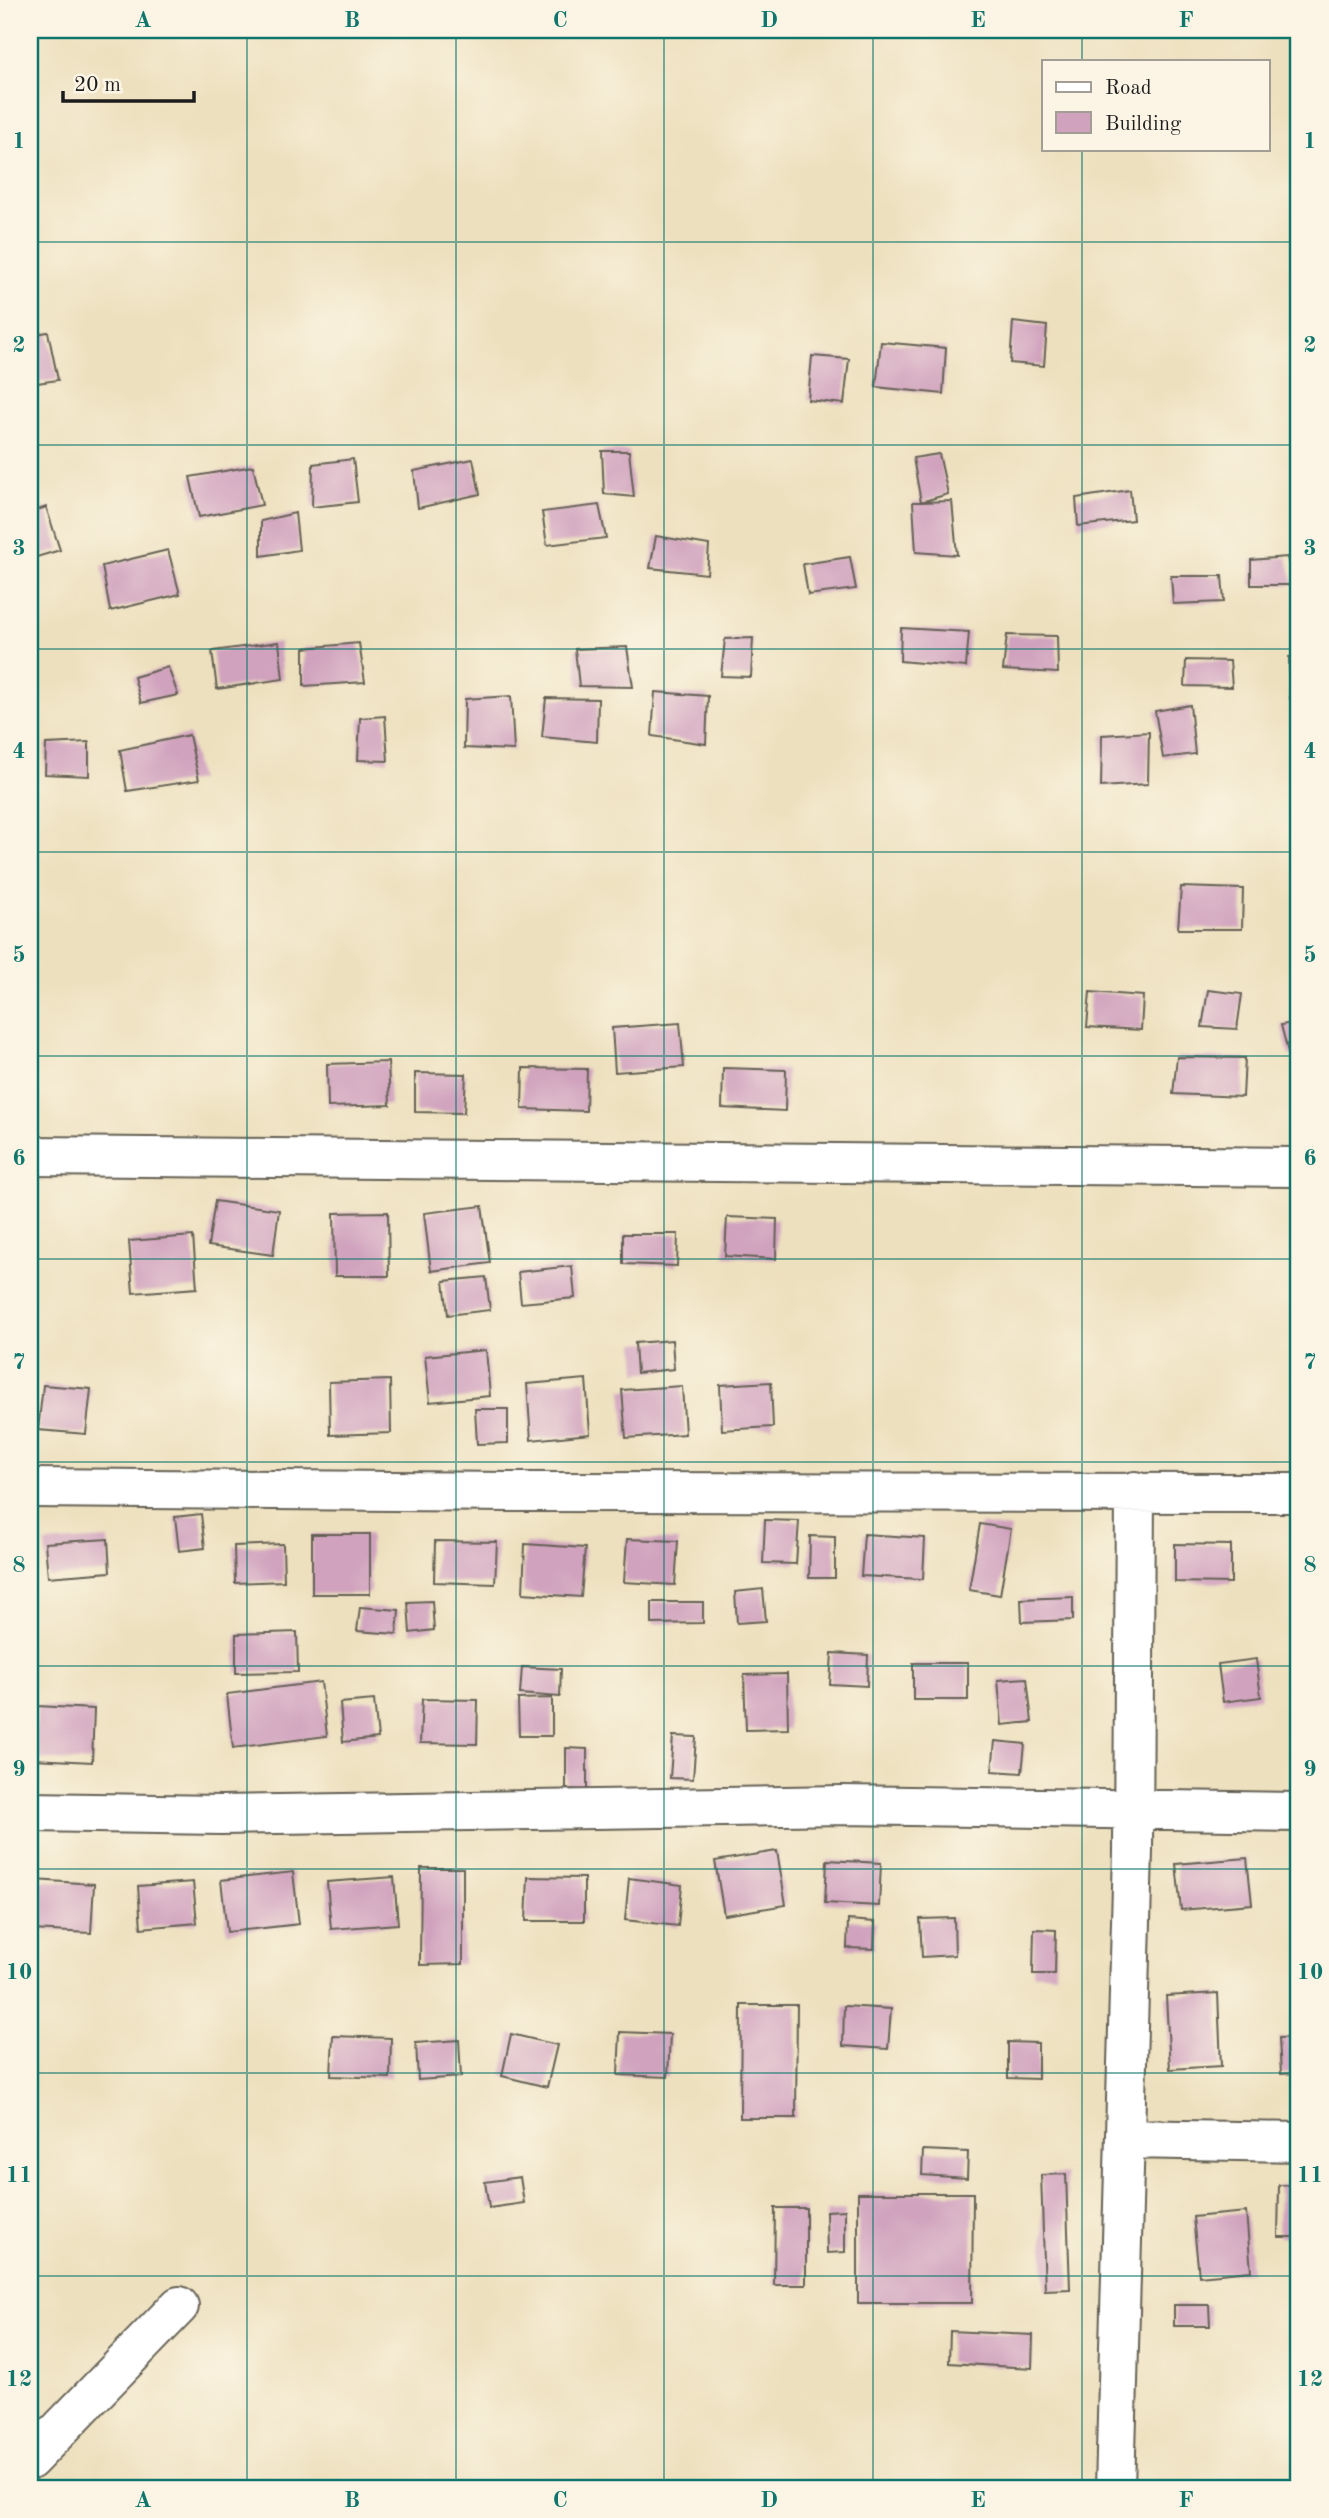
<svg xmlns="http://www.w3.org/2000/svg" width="1329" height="2518" viewBox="0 0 1329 2518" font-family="'Old Standard TT',serif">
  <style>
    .building { fill: #d0a2be }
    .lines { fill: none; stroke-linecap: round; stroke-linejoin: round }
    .minor-casing { stroke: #656155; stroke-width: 42 }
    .minor { stroke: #fff; stroke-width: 38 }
    .grid { fill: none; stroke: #0f766e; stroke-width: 2; stroke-opacity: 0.55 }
    .neatline { fill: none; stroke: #0f766e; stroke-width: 2.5 }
    .grid-label { font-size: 23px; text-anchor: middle; font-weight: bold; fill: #0f766e }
  </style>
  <rect width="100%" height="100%" fill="#fcf5e5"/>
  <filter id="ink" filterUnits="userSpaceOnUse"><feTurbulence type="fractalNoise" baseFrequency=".0143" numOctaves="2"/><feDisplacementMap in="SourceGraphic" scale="14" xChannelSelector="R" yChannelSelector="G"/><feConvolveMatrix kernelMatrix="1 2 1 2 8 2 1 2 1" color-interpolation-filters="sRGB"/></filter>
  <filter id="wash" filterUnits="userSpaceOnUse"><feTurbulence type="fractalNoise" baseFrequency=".00686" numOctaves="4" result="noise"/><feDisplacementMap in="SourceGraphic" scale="28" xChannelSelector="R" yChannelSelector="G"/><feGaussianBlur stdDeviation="1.57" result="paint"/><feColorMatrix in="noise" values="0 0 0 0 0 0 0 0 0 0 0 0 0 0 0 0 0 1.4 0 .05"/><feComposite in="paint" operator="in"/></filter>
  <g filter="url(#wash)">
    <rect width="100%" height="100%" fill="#ede0be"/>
    <g id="blocks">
      <path class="building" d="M1013,322l34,4 -3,40 -34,-3z
        M48,332l10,48 -28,4v-49z
        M881,342l65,6 -3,46 -67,-7z
        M812,356l37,3 -5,45 -36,-4z
        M602,451h27l5,46 -30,-3z
        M939,454l9,40 -27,8 31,-1 5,54 -41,-3 -3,-50h8l-8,-44z
        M353,459l5,43 -46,5 1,-43z
        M473,459l7,35 -62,14 -4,-37z
        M253,466l9,39 -63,12 -9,-40z
        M1130,490l3,30 -55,6 -2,-28z
        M599,505l7,33 -59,7 -5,-33z
        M46,507l14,43 -30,9v-46z
        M295,513l4,37 -38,6v-35z
        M656,536l53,9 -2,29 -57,-6z
        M168,550l12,44 -70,17 -8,-45z
        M850,557l6,32 -48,6 -5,-31z
        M1287,557l7,28h-43v-25z
        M1171,576h51l2,26 -51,2z
        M901,628l68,4 -3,35 -66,-6z
        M1007,635l50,1 1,37 -55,-3z
        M753,638l-2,39 -30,-1 4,-37z
        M279,642l4,37 -66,10 -5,-38z
        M359,643l6,39 -61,4v-38z
        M627,647l6,40 -54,-1 -4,-37z
        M1299,656v42l-9,1 -1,-42z
        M1186,660l44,1 2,26 -47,-1z
        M168,667l10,28 -37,8 -7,-26z
        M655,692l53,4 -2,48 -54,-8z
        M511,696l3,54 -50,-2 1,-49z
        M546,698l52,1 -1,43 -55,-5z
        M30,705l8,26 -8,2z
        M1190,705l5,49 -32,4 -8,-47z
        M385,716l3,45 -30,-1 2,-42z
        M1149,732l-1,52 -47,3 1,-52z
        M189,735l10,45 -72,11 -7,-41z
        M89,742v34l-44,-2 1,-30z
        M1181,887l62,2 -1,40h-64z
        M1208,990l34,4 -5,35 -35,-2z
        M1090,992l53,4 -2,34 -54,-3z
        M1299,1022v31l-10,3 -8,-31z
        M680,1023l4,44 -69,5 -3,-44z
        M1177,1057l68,1 -2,39 -70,-3z
        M388,1062l2,43 -62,2 -1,-43z
        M523,1068l64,1 -1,42 -64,-2z
        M723,1068l63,2 -1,41 -63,-3z
        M415,1073l51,1 -2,39 -49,-1z
        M215,1201l64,9 -6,45 -65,-9z
        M482,1206l8,57 -59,8 -7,-58z
        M388,1212l1,64h-54l-1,-63z
        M727,1217l50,2 -1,40 -51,-3z
        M623,1234h55l-1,32 -54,-2z
        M193,1236l4,52 -64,5 -4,-52z
        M572,1266l3,32 -54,5 -3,-31z
        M486,1277l4,33 -42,5 -4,-34z
        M672,1340l2,29 -37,4 -2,-30z
        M486,1350l4,46 -60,6 -5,-46z
        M586,1379l4,55 -59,6 -4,-56z
        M390,1380l1,53 -61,2 -1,-53z
        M771,1382l2,45 -51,3 -2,-45z
        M43,1385l48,4 -5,45 -48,-4z
        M682,1386l3,48 -59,4 -4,-48z
        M475,1409h33v34l-31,1z
        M201,1514l4,34 -26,3 -4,-34z
        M765,1520l34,1 -3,43 -33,-1z
        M980,1524l31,5 -11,66 -31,-5z
        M312,1534h58v60h-58z
        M864,1534l61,4 -2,41 -62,-3z
        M810,1536l25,1v41h-26z
        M108,1539l2,33 -62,5 -3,-34z
        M627,1539l51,2 -3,44 -51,-3z
        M435,1541l62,1 -2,42 -61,-2z
        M1297,1542h2v42l-5,-1z
        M283,1544l1,37 -49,2 -1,-37z
        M525,1544l60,4 -4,49 -58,-4z
        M1175,1544l56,1v38l-56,-1z
        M763,1589l3,32 -29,2 -2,-31z
        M1073,1597v23l-51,2 -1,-23z
        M432,1601l2,29 -24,3 -2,-31z
        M652,1602h51v21l-51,1z
        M360,1607l39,3 -2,24 -40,-3z
        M297,1632l1,40 -62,1v-39z
        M832,1653l36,2 -1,31 -37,-2z
        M1256,1659l5,38 -38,5 -5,-38z
        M913,1663h55v37h-55z
        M522,1667l39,2 -1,28 -40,-3z
        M787,1674l1,55 -42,1 -2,-55z
        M1027,1678l5,44 -30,3 -4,-45z
        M321,1682l6,54 -94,12 -6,-54z
        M552,1698v38h-33l-1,-37z
        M422,1699l56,1 -1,44 -57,-1z
        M374,1700l4,38 -35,4 -3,-39z
        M37,1706l57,3 -2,53 -58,-3z
        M673,1736l23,1 -3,42 -23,-1z
        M995,1741l30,3 -3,29 -30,-2z
        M566,1748l21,1v41l-21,-1z
        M777,1851l9,54 -62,10 -9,-54z
        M1247,1858l5,46 -71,6 -5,-46z
        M827,1860l54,3 -2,43 -54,-3z
        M421,1868h42v96l-43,1z
        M293,1872l6,52 -72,8 -6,-52z
        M394,1877l4,47 -67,5 -4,-47z
        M528,1877l56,1v43h-58z
        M629,1878l53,7 -4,41 -53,-6z
        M34,1880l60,4 -3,49 -59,-3z
        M193,1882l4,41 -56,5 -3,-42z
        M954,1918l1,37 -33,2 -2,-38z
        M848,1920l27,2 -1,27 -27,-1z
        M1034,1929l22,1 -1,44h-22z
        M1218,1993l3,73 -51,3 -4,-73z
        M741,2005h56l-1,113h-56z
        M844,2006l47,3 -3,40 -45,-3z
        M620,2032l50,2 -2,43 -50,-2z
        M511,2034l46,11 -10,42 -45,-11z
        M333,2036l58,2 -1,40 -59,-2z
        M1299,2037v36l-18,1 -2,-36z
        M459,2040l2,37 -43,3 -2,-37z
        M1008,2042l30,1v36l-30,-1z
        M923,2150l45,2 -1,26 -45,-3z
        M1066,2174l4,115 -25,1 -4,-115z
        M520,2177l4,26 -35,5 -4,-26z
        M1279,2185h20v52h-21z
        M858,2193h115l-1,110h-114z
        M775,2208h31v77h-32z
        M845,2210v42l-18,1 -1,-42z
        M1246,2212l5,59 -52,5 -6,-59z
        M1174,2305h35l1,21h-36z
        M950,2331l83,4 -1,33 -83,-5z"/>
    </g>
  </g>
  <g filter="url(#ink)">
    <use href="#blocks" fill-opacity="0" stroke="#656155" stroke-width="2"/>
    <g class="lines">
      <g class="minor-casing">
        <path id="minor" d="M30,1156l1269,11
          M30,1488l482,4 787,1
          M30,1812l191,3 622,-10 456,7
          M1127,2139l172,3
          M30,2460l149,-154
          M1115,2488l18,-637 2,-360"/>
      </g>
      <use href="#minor" class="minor"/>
    </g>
  </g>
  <path class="grid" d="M247,30v2458M456,30v2458M664,30v2458M873,30v2458M1082,30v31M1082,149v2339M30,242h1269M30,445h1269M30,649h1269M30,852h1269M30,1056h1269M30,1259h1269M30,1462h1269M30,1666h1269M30,1869h1269M30,2073h1269M30,2276h1269"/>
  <rect width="1329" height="2518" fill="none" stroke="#fcf5e5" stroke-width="77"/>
  <rect x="1042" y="60" width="228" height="91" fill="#fcf5e5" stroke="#a29e95" stroke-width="2"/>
  <rect x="1056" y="82" width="35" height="10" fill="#ffffff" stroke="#a29e95" stroke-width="2"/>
  <text x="1105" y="94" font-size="21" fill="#1c1c1c">Road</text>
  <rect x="1056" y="112" width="35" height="21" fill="#d0a2be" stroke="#a29e95" stroke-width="2"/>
  <text x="1105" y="130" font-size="21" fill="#1c1c1c">Building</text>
  <path d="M63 91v10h131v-10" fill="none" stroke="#1c1c1c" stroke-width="3.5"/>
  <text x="74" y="91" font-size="21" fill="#1c1c1c" stroke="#fcf5e5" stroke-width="5" paint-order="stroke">20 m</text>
  <rect x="38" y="38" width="1252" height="2442" class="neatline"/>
  <g class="grid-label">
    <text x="143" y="27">A</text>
    <text x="352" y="27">B</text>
    <text x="560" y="27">C</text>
    <text x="769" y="27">D</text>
    <text x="978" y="27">E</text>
    <text x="1186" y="27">F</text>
    <text x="19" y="148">1</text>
    <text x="1310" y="148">1</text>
    <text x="19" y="352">2</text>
    <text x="1310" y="352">2</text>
    <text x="19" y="555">3</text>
    <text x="1310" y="555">3</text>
    <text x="19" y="758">4</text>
    <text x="1310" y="758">4</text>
    <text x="19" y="962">5</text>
    <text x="1310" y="962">5</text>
    <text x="19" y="1165">6</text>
    <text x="1310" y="1165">6</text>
    <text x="19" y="1369">7</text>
    <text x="1310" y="1369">7</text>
    <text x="19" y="1572">8</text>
    <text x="1310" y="1572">8</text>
    <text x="19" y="1776">9</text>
    <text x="1310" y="1776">9</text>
    <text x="19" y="1979">10</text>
    <text x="1310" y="1979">10</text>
    <text x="19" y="2182">11</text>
    <text x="1310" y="2182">11</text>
    <text x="19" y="2386">12</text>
    <text x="1310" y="2386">12</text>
    <text x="143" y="2507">A</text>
    <text x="352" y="2507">B</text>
    <text x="560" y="2507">C</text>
    <text x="769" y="2507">D</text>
    <text x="978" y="2507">E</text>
    <text x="1186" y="2507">F</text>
  </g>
</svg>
